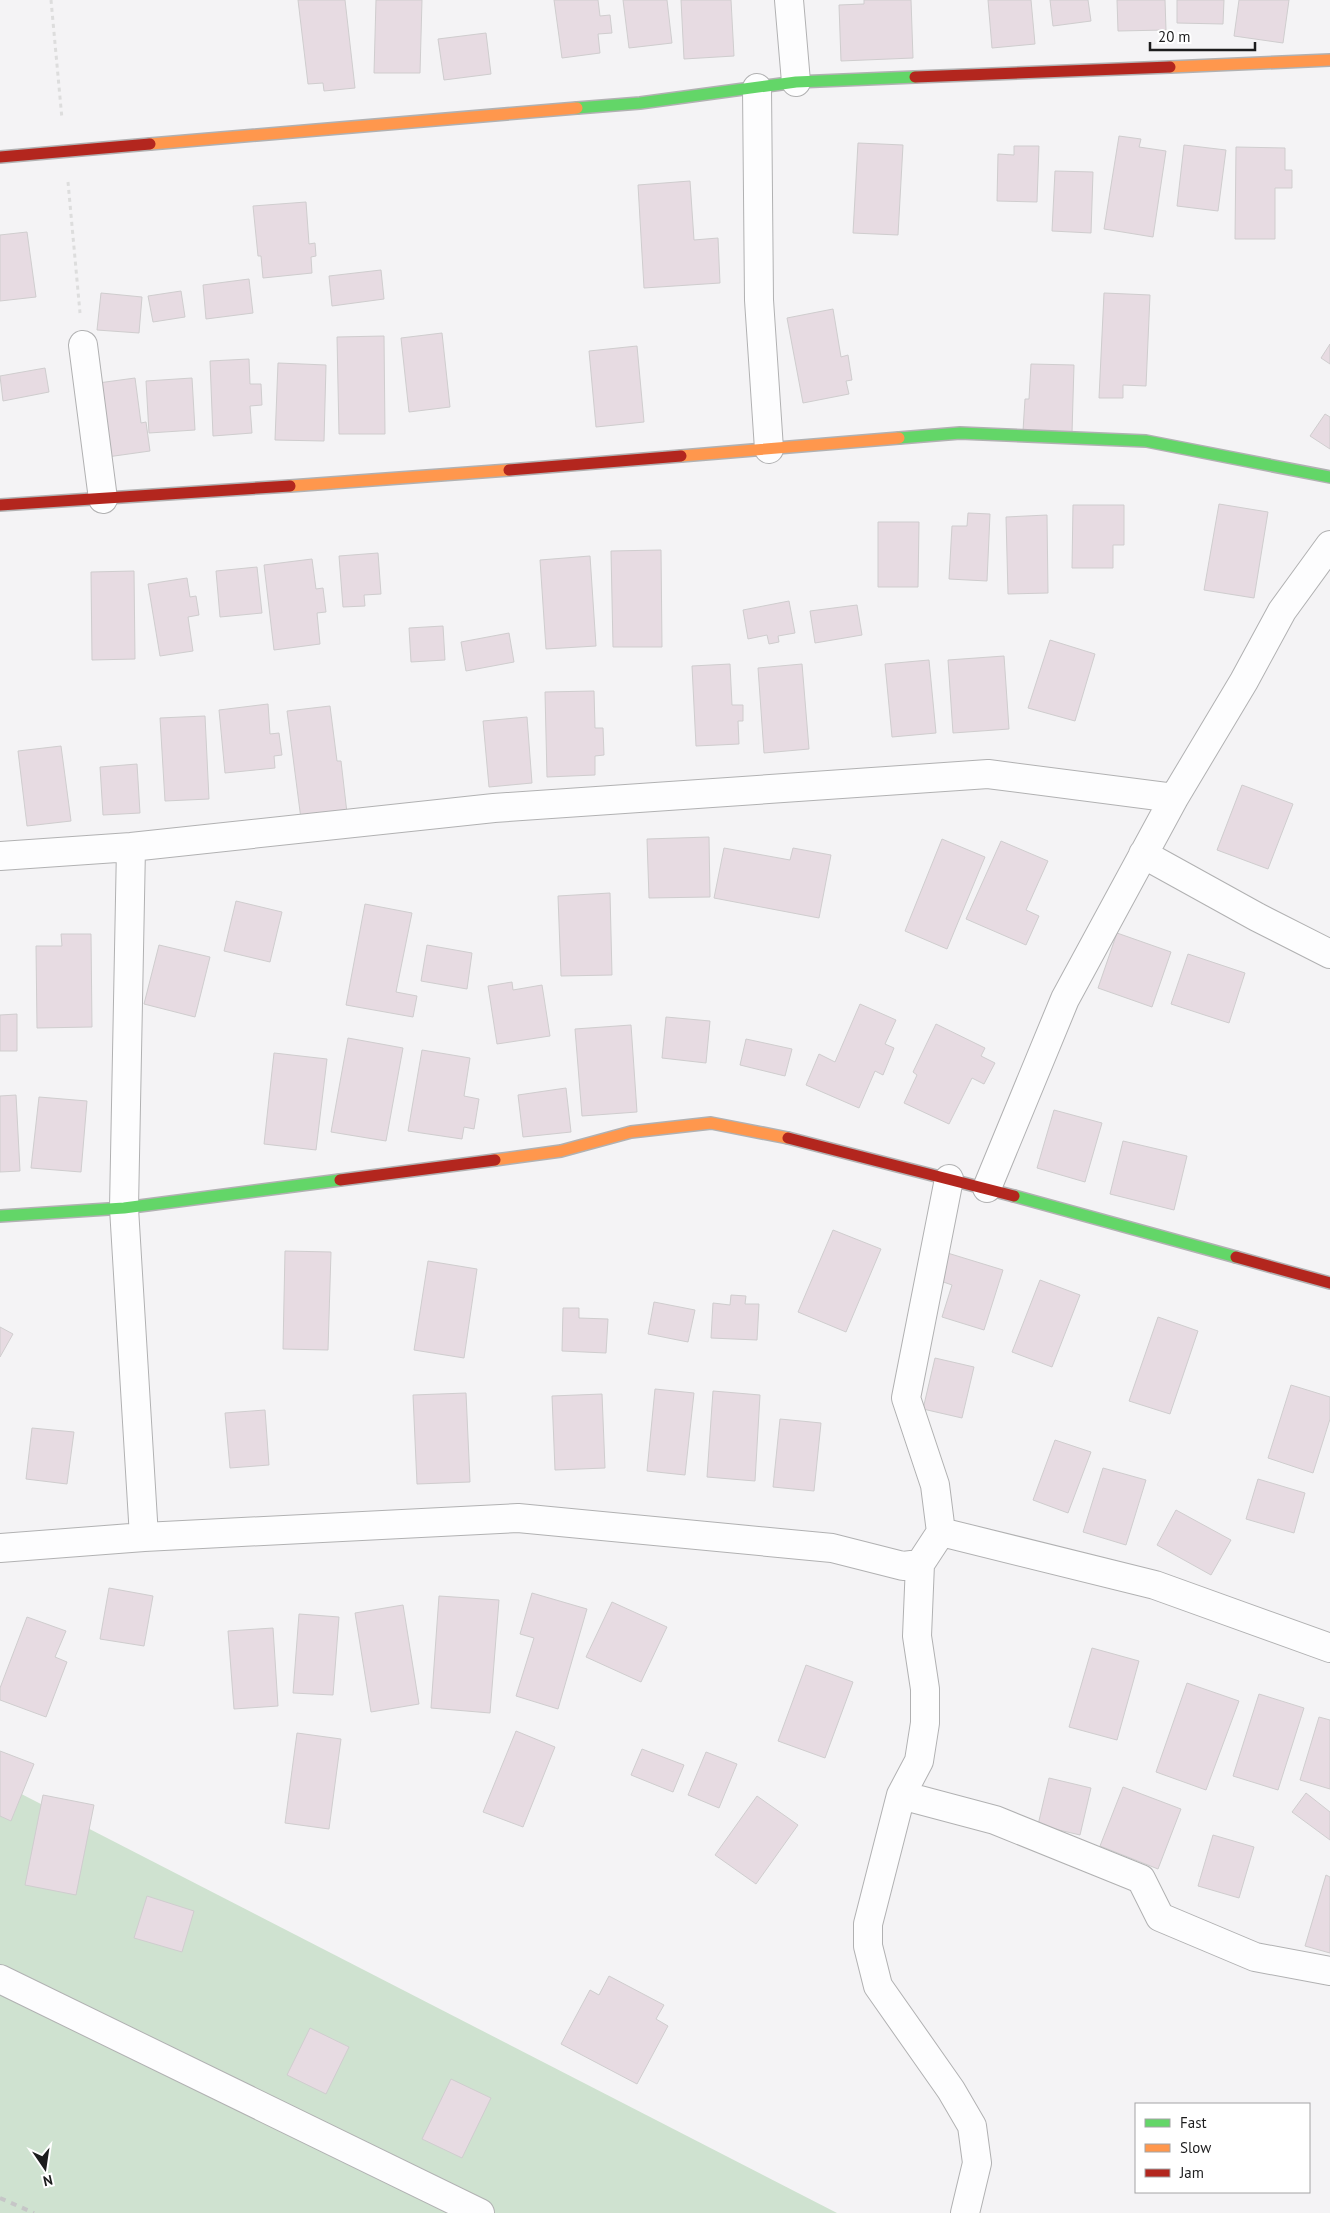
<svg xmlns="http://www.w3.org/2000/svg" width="1330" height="2213" viewBox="0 0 1330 2213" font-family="'PT Sans',sans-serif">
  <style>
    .green { fill: #cfe2d0 }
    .building { fill: #e7dbe2; stroke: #cfcdce }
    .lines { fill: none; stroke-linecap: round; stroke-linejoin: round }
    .street-casing { stroke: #b1b1b2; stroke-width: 30 }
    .fast-casing { stroke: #b1b1b2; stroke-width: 14 }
    .slow-casing { stroke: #b1b1b2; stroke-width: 14 }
    .jam-casing { stroke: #b1b1b2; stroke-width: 14 }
    .path { stroke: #ddd; stroke-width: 3; stroke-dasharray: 4 4; stroke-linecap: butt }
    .street { stroke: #fdfdfe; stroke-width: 28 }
    .fast { stroke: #63d668; stroke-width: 11 }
    .slow { stroke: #ff974d; stroke-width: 11 }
    .jam { stroke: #b3261e; stroke-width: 11 }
    .rail { stroke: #c6c6c7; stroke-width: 4; stroke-dasharray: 6 6; stroke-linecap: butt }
  </style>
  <rect width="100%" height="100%" fill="#f4f3f5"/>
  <path class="green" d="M0,1783l837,430h-837z"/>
  <path class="building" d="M298,0h47l10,88 -31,3 -1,-8 -15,1z
    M376,0h46l-2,73h-46z
    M554,0h44l2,16 10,-1 2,18 -14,1 2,19 -38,5z
    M623,0h44l5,43 -43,5z
    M681,0h50l3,56 -50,3z
    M864,0h47l2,58 -72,3 -2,-56 25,-1z
    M988,0h43l4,44 -43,4z
    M1050,0h38l3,21 -38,5z
    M1117,0h48l1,30 -48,1z
    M1177,0h47l-1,24 -46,-1z
    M1239,0h50l-6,43 -49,-7z
    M486,33l5,41 -47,6 -6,-41z
    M1119,136l22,3 -2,8 27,4 -13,86 -49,-8z
    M858,143l45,2 -5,90 -45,-2z
    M1184,145l42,5 -8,61 -41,-5z
    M1014,146h25l-2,56 -40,-1 1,-47 16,1z
    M1236,147l49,1v22h7v18h-17v51h-40z
    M1055,171l38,1 -2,61 -39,-2z
    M690,181l4,59 24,-2 2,45 -76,5 -6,-103z
    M306,202l3,42 6,-1 1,13 -5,1 1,16 -49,5 -2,-22h-3l-5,-50z
    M27,232l9,65 -36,4v-66z
    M381,270l3,29 -52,7 -3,-30z
    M249,279l4,34 -47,6 -3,-34z
    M181,291l4,26 -32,5 -5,-26z
    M101,293l41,4 -3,36 -42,-3z
    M1104,293l46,2 -4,91 -23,-1v13h-24z
    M833,309l8,48 7,-2 4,25 -6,1 3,13 -46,9 -16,-85z
    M442,333l8,74 -41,5 -8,-74z
    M384,336l1,98h-46l-2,-97z
    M1330,344v20l-9,-6z
    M637,346l7,76 -48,5 -7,-76z
    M249,359l1,25h11l1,21 -12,1 2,27 -39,3 -3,-75z
    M278,363l48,2 -2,76 -49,-1z
    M1031,364l43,1 -2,68 -49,-2 2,-32h4z
    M45,368l4,24 -46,9 -3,-25z
    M135,378l6,45 5,-1 4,29 -50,7 -9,-74z
    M192,378l3,52 -46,3 -3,-52z
    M1325,414l5,3v32l-20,-13z
    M1219,504l49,8 -14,86 -50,-8z
    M1073,505h51v40h-11v23h-41z
    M968,513l22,1 -3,67 -38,-2 3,-53h15z
    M1047,515l1,78 -40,1 -2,-77z
    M878,522h41l-1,65h-40z
    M661,550l1,97h-49l-2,-96z
    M378,553l3,41 -17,1 1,11 -22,1 -4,-51z
    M590,556l6,90 -50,3 -6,-89z
    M312,559l4,30 7,-1 3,24 -9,1 3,31 -46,6 -10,-85z
    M257,567l5,46 -42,4 -4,-46z
    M134,571l1,88 -43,1 -1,-88z
    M187,578l3,19 6,-1 3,19 -11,2 5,34 -33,5 -12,-72z
    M789,601l6,32 -17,3 1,6 -10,2 -2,-9 -19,4 -5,-29z
    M857,605l5,30 -47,8 -5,-32z
    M443,626l2,34 -34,2 -2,-34z
    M509,633l5,29 -48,9 -5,-29z
    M1050,640l45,14 -20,67 -47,-13z
    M1004,656l5,73 -56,4 -5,-73z
    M929,660l7,73 -44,4 -7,-73z
    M730,664l2,41h11v16h-5l1,23 -43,2 -4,-80z
    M802,664l7,85 -45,4 -6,-85z
    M594,691l1,37h8l1,27 -9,1v19l-48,2 -2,-85z
    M268,704l2,30 9,-1 3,22 -8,1 1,12 -50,5 -6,-63z
    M330,706l7,55h4l6,52 -46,6 -14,-108z
    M205,716l4,83 -44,2 -5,-83z
    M527,717l5,66 -43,4 -6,-66z
    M61,746l10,75 -44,5 -9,-75z
    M137,764l3,49 -37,2 -3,-48z
    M1242,785l51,19 -25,65 -51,-19z
    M709,837l1,60 -61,1 -2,-59z
    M942,839l43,18 -38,92 -42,-18z
    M1001,841l47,20 -22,49 13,6 -13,29 -60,-26z
    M724,848l66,12 3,-12 38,7 -12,63 -105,-20z
    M610,893l2,82 -51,1 -3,-80z
    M236,901l46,11 -12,50 -46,-11z
    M365,904l47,9 -16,79 21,4 -4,21 -67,-12z
    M1117,933l54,19 -19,55 -54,-19z
    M61,934h30l1,93 -55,1 -1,-82h26z
    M159,945l51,12 -15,60 -51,-13z
    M427,945l45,8 -5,36 -46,-8z
    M1188,954l57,19 -16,50 -58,-19z
    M512,982l1,8 29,-5 8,51 -53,8 -9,-58z
    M860,1004l36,16 -11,24 9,4 -11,27 -8,-4 -16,37 -53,-23 13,-31 16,8z
    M17,1014v37h-17v-36z
    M666,1017l44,4 -4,42 -44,-5z
    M936,1024l49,24 -4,8 14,7 -11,21 -12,-6 -23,46 -45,-21 13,-28 -4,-3z
    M631,1025l6,87 -55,4 -7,-87z
    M348,1038l55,10 -17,93 -55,-9z
    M746,1039l46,10 -7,27 -45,-11z
    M422,1050l48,8 -6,38 15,3 -5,30 -10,-2 -2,12 -54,-8z
    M274,1053l53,6 -11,91 -52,-6z
    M566,1088l5,44 -48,5 -5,-42z
    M16,1095l4,76 -20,1v-76z
    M39,1097l48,4 -6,71 -50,-4z
    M1054,1110l48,13 -17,59 -48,-14z
    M1123,1141l64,15 -13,54 -64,-16z
    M833,1230l48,19 -35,83 -48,-20z
    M285,1251l46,1 -3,98 -45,-1z
    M941,1251l62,19 -19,60 -42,-13 10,-32 -20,-7z
    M428,1261l49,8 -13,89 -50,-8z
    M1040,1280l40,15 -28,72 -40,-15z
    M731,1295l15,1 -1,8h14l-2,36 -46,-2 2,-35 17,2z
    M654,1302l41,8 -7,32 -40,-8z
    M563,1308h16v10l29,1 -2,34 -44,-2z
    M1158,1317l40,14 -28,83 -41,-13z
    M0,1327l13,7 -13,23z
    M935,1358l39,9 -12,51 -39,-9z
    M1291,1385l39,12v22l-17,54 -45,-15z
    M655,1389l39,4 -9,82 -38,-4z
    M713,1391l47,4 -5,86 -48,-4z
    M466,1393l4,89 -53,2 -4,-89z
    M602,1394l3,74 -50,2 -3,-74z
    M265,1410l4,55 -39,3 -5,-55z
    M780,1419l41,4 -7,68 -41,-4z
    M32,1428l42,4 -7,52 -41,-5z
    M1055,1440l36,12 -23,61 -35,-13z
    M1103,1468l43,12 -20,65 -43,-13z
    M1258,1479l47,14 -11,40 -48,-14z
    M1176,1510l55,30 -20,35 -54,-30z
    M109,1588l44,8 -9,50 -44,-7z
    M532,1593l55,16 -29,100 -42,-13 18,-58 -14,-4z
    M439,1596l60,4 -9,113 -59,-5z
    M612,1602l55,25 -26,55 -55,-25z
    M403,1605l16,99 -48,8 -16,-99z
    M299,1614l40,3 -6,78 -40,-2z
    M27,1617l39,14 -11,26 12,5 -21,55 -46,-17v-12z
    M273,1628l5,78 -44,3 -6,-78z
    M1092,1648l47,13 -22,79 -48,-13z
    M806,1665l47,17 -28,76 -47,-17z
    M1187,1683l52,18 -33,89 -50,-18z
    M1259,1694l45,14 -26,82 -45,-14z
    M1319,1717l11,3v69l-30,-9z
    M516,1731l39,16 -32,80 -40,-15z
    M297,1733l44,6 -12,90 -44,-6z
    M642,1749l42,16 -11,27 -42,-17z
    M0,1751l34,13 -23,57 -11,-5z
    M706,1752l31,12 -18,44 -31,-13z
    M1049,1778l42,10 -11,47 -42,-10z
    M1123,1787l58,22 -23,60 -58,-23z
    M1306,1793l24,19v28l-38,-28z
    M43,1795l51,10 -18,90 -51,-10z
    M757,1796l41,29 -42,59 -41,-29z
    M1213,1835l41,12 -15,51 -41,-12z
    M1326,1875l4,2v76l-25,-7z
    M147,1896l47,15 -12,41 -48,-14z
    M609,1976l55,29 -8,14 12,7 -31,58 -76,-40 29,-54 9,5z
    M310,2028l39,19 -23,47 -39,-19z
    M451,2079l40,19 -29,60 -40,-19z"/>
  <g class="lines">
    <g class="street-casing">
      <path id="street" d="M789,0l7,82
        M757,88l2,212 10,149
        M83,345l20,154
        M131,847l-7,361 20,329
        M1143,854l114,63 73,37
        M0,856l131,-9 363,-39 494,-34 186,24
        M949,1179l-43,219 29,87 6,47 -21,32 -3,72 8,53v34l-6,38 -18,34 -33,129v22l10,40 73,104 21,36 5,37 -12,50
        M987,1188l78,-189 109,-201 70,-117 38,-70 48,-66
        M941,1532l214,53 175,63
        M0,1548l144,-11 374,-19 314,30 71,18 17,-2
        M901,1795l94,25 146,59 19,38 95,40 75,14
        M0,1979l480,234"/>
    </g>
    <g class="fast-casing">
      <path id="fast" d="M577,108l63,-5 156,-21 119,-5
        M899,438l61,-5 186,8 184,36
        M1014,1196l222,61
        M0,1216l124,-8 216,-28"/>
    </g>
    <g class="slow-casing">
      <path id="slow" d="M1170,67l160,-7
        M150,144l427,-36
        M681,456l218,-18
        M290,486l219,-16
        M495,1160l66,-9 70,-19 80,-9 77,15"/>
    </g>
    <g class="jam-casing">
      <path id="jam" d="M915,77l255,-10
        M0,157l150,-13
        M509,470l172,-14
        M0,505l290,-19
        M788,1138l226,58
        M340,1180l155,-20
        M1236,1257l94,26"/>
    </g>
    <path class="path" d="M51,0l11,119
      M68,182l12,131"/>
    <use href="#street" class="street"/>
    <use href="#fast" class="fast"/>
    <use href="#slow" class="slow"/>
    <use href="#jam" class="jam"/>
    <path class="rail" d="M0,2198l34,15"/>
  </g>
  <rect x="1135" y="2103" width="175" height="90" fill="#ffffff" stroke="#a4a4a5"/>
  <rect x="1145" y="2119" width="25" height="8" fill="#63d668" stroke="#a4a4a5"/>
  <text x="1180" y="2128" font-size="15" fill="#1c1c1d">Fast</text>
  <rect x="1145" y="2144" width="25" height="8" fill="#ff974d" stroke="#a4a4a5"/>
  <text x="1180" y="2153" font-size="15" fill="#1c1c1d">Slow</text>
  <rect x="1145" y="2169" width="25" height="8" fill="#b3261e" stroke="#a4a4a5"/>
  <text x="1180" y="2178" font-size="15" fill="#1c1c1d">Jam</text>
  <g transform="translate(45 2168) rotate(167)" stroke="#ffffff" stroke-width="4" paint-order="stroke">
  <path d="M0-4L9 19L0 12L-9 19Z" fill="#1c1c1d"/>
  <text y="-8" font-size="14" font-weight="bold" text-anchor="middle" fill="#1c1c1d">N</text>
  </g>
  <path d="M1150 42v8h105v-8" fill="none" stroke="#1c1c1d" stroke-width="2.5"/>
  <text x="1158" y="42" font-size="15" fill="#1c1c1d" stroke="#ffffff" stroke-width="4" paint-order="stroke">20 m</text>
</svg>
